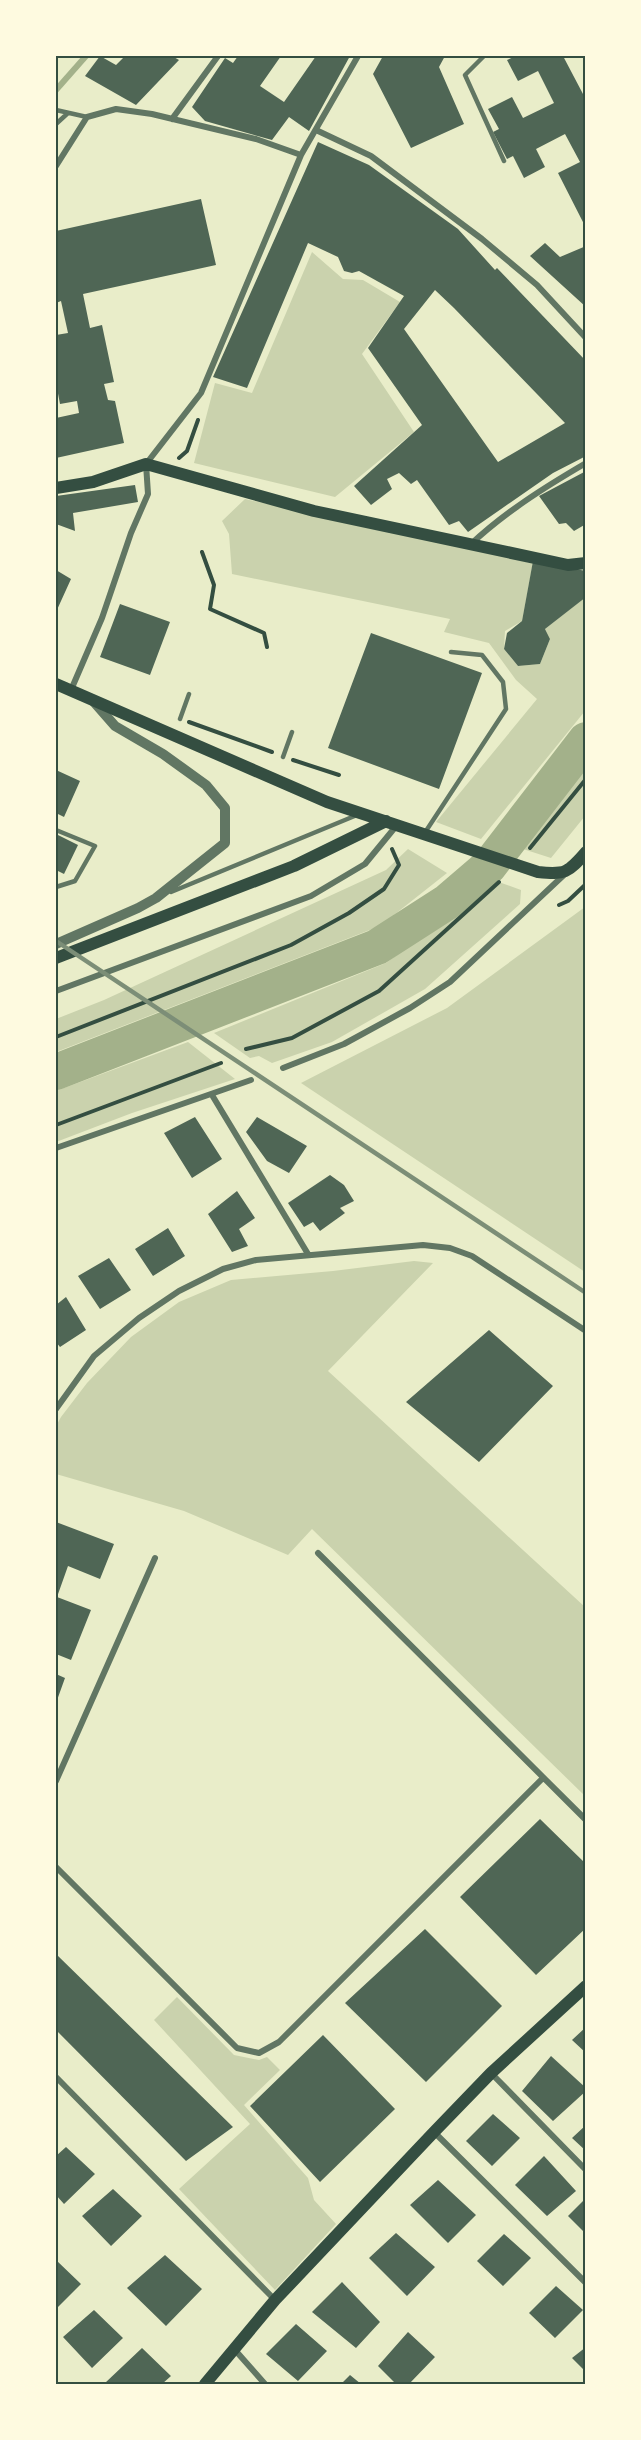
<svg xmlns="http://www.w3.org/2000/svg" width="641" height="2440" viewBox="0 0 641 2440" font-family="'Source Sans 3',sans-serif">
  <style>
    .green { fill: #cad2ad }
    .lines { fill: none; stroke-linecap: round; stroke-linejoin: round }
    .stream { stroke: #a3b18a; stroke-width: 6 }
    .river { stroke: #a3b18a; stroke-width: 36 }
    .building { fill: #4f6655; fill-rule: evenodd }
    .path { stroke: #344e41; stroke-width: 4 }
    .service { stroke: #617663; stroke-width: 4.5 }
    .minor { stroke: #617663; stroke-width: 6 }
    .tertiary { stroke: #617663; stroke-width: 10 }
    .secondary { stroke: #344e41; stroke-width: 12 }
    .rail { stroke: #7c8e77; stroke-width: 4.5 }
    .neatline { fill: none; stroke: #344e41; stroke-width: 2 }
  </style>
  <rect width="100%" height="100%" fill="#e9edc9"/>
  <path class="green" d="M312,252l31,27 20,1 37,22 -38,52 52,78 -79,65 -141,-34 21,-80 37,10z
    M245,499l288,63 -11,59 -17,10 -1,18 14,17 22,-2 10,-25 -5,-10 40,-32v114l-104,128 -45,-17 101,-123 -21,-19 -27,-37 -45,-11 6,-13 -218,-45 -3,-40 -7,-13z
    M585,766v50l-34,42 -28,-9z
    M408,849l39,24 -67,53 -324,126v-33l48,-19 282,-130z
    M493,880l28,10 -1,14 -95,85 -93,53 -60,21 -13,-7 -9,2 -36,-25 172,-70 78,-57z
    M585,907v365l-284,-189 146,-75z
    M188,1042l47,37 -103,34 -76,29v-51z
    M414,1261l19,2 -105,108 257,236v189l-273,-267 -24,26 -104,-44 -128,-37v-48l5,-9 26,-34 44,-46 48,-35 52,-22 102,-9z
    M177,1997l57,58 25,5 8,-3 13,13 -36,35 64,73 6,22 22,24 -61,66 -96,-101 71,-65 -96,-104z"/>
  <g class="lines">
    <path class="stream" d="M56,90l30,-34"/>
    <path class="river" d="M56,1072l321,-125 70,-45 42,-36 97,-126"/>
  </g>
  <path class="building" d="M100,56l16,9 9,-9h47l7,4 -43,45 -51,-29z
    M238,56h43l-21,30 24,16 32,-46h34l-41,75 -20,-14 -17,23 -67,-19 -13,-14 33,-49 8,5z
    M383,56h62l-6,11 25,57 -53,24 -38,-74z
    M516,56h47l20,38 3,-1v135l-28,-55 22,-11 -15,-28 -29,15 9,18 -21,11 -11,-22 -6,3 -14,-27 6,-3 -11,-20 24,-12 11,21 31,-15 -16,-32 -20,10 -11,-21z
    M318,142l51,23 89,64 37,41 2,-2 89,93v95l-33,17 -85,59 -9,-11 -10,4 -32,-45 -6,4 -12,-11 -12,6 5,10 -21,16 -17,-19 68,-61 -54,-77 36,-52 -45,-25 -7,2 -8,-2 -6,-14 -30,-14 -61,145 -34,-11zM435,290l19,18 111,115 -67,39 -94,-133z
    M201,199l15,66 -133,29 7,34 12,-3 12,57 -10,2 4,16 7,1 9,42 -68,15v-40l23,-5 -2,-12 -17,3 -4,-21v-48l12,-2 -7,-32 -5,2v-72z
    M545,243l15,14 26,-11v61l-56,-51z
    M586,471v53l-12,7 -8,-8 -7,1 -20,-28z
    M135,485l3,17 -65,11 2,18 -19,-7v-28z
    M533,561l53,10v26l-41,32 5,10 -10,25 -22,2 -14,-17 3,-16 15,-12z
    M56,570l15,9 -15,33z
    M120,604l50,18 -20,53 -50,-18z
    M371,633l111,40 -43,116 -111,-41z
    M56,770l24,11 -16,36 -8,-4z
    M56,834l22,11 -14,29 -8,-4z
    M195,1117l27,42 -30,19 -28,-45z
    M257,1117l50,29 -18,27 -22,-12 -21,-29z
    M330,1175l14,10 10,16 -14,7 5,5 -25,18 -7,-9 -9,5 -16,-24z
    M237,1191l18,27 -16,11 9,17 -16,6 -24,-38z
    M168,1228l17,28 -32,20 -18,-27z
    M109,1258l22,32 -31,19 -22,-33z
    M66,1297l20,33 -26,17 -4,-5v-37z
    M489,1330l64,56 -74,76 -73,-60z
    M56,1522l58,22 -14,35 -32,-13 -11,31 34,13 -20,50 -15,-6z
    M56,1674l9,4 -9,25z
    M540,1819l46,45v64l-50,47 -76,-78z
    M425,1929l77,77 -76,76 -81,-79z
    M56,1954l177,173 -47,34 -130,-131z
    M586,2027v26l-14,-13z
    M323,2035l72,74 -75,73 -70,-76z
    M551,2056l35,32v3l-33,30 -31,-30z
    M493,2114l27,24 -28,28 -26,-25z
    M586,2125v26l-14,-13z
    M66,2147l29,27 -31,30 -8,-9v-39z
    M544,2156l32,35 -29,25 -32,-31z
    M438,2180l38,35 -28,28 -38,-38z
    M113,2189l29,27 -31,30 -29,-30z
    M584,2200l2,2v32l-18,-18z
    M396,2233l39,34 -28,29 -38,-38z
    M504,2234l27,24 -28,28 -26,-25z
    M165,2255l37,34 -36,37 -39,-38z
    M56,2260l25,24 -25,25z
    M342,2282l38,40 -24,26 -44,-36z
    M556,2286l27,24 -28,28 -26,-25z
    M94,2310l29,28 -31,30 -29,-31z
    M296,2324l31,27 -29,30 -32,-27z
    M408,2332l27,25 -26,27h-13l-18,-18z
    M586,2347v25l-14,-14z
    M142,2348l29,28 -9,8h-55l-2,-1z
    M350,2375l11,9h-20z"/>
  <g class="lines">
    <path class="path" d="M179,458l8,-7 11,-31
      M202,552l12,33 -4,24 54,24 3,14
      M189,722l83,30
      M293,760l46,15
      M530,848l56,-69
      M559,905l9,-4 18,-17
      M56,1037l235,-92 58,-32 35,-24 15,-24 -7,-16
      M246,1049l46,-11 87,-47 120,-109
      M56,1125l165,-62"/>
    <path class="service" d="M484,56l-19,19 39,86
      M56,110l31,7
      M56,124l12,-11
      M180,719l9,-25
      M283,757l9,-25
      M56,830l39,16 -20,35 -19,6
      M424,834l82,-125 -3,-27 -21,-27 -31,-3
      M171,892l186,-77"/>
    <path class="minor" d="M172,119l46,-63
      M316,130l55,26 111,83 55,46 49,53
      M56,166l31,-49 29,-8 36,5 104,25 45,16
      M470,545c35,-33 75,-58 116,-82
      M71,690l31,-72 29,-85 17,-39 -2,-30 55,-71 100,-238 57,-99
      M56,991l255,-95 54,-32 32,-39
      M283,1068l61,-24 66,-36 40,-26 116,-109
      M212,1095l96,159
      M56,1148l195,-68
      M56,1409l38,-53 45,-38 40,-27 44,-22 33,-9 167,-15 27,3 22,8 114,75
      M318,1553l268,267
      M56,1781l99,-223
      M56,1867l181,181 22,5 20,-11 264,-264
      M491,2073l95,97
      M56,2077l219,223
      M434,2132l152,151
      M235,2350l30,34"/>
    <path class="tertiary" d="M56,944l82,-36 18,-10 69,-55v-35l-19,-23 -43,-31 -48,-28 -21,-24"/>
    <path class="secondary" d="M56,488l37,-6 53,-18 168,47 254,54 18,-2
      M56,684l271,118 211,70c27,3 30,1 48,-20
      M56,958l238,-92 92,-45
      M205,2384l70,-84 159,-168 57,-59 95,-87"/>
    <path class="rail" d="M56,941l530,352"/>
  </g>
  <rect width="641" height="2440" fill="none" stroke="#fefae0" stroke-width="114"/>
  <rect x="57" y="57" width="527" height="2326" class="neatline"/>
</svg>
